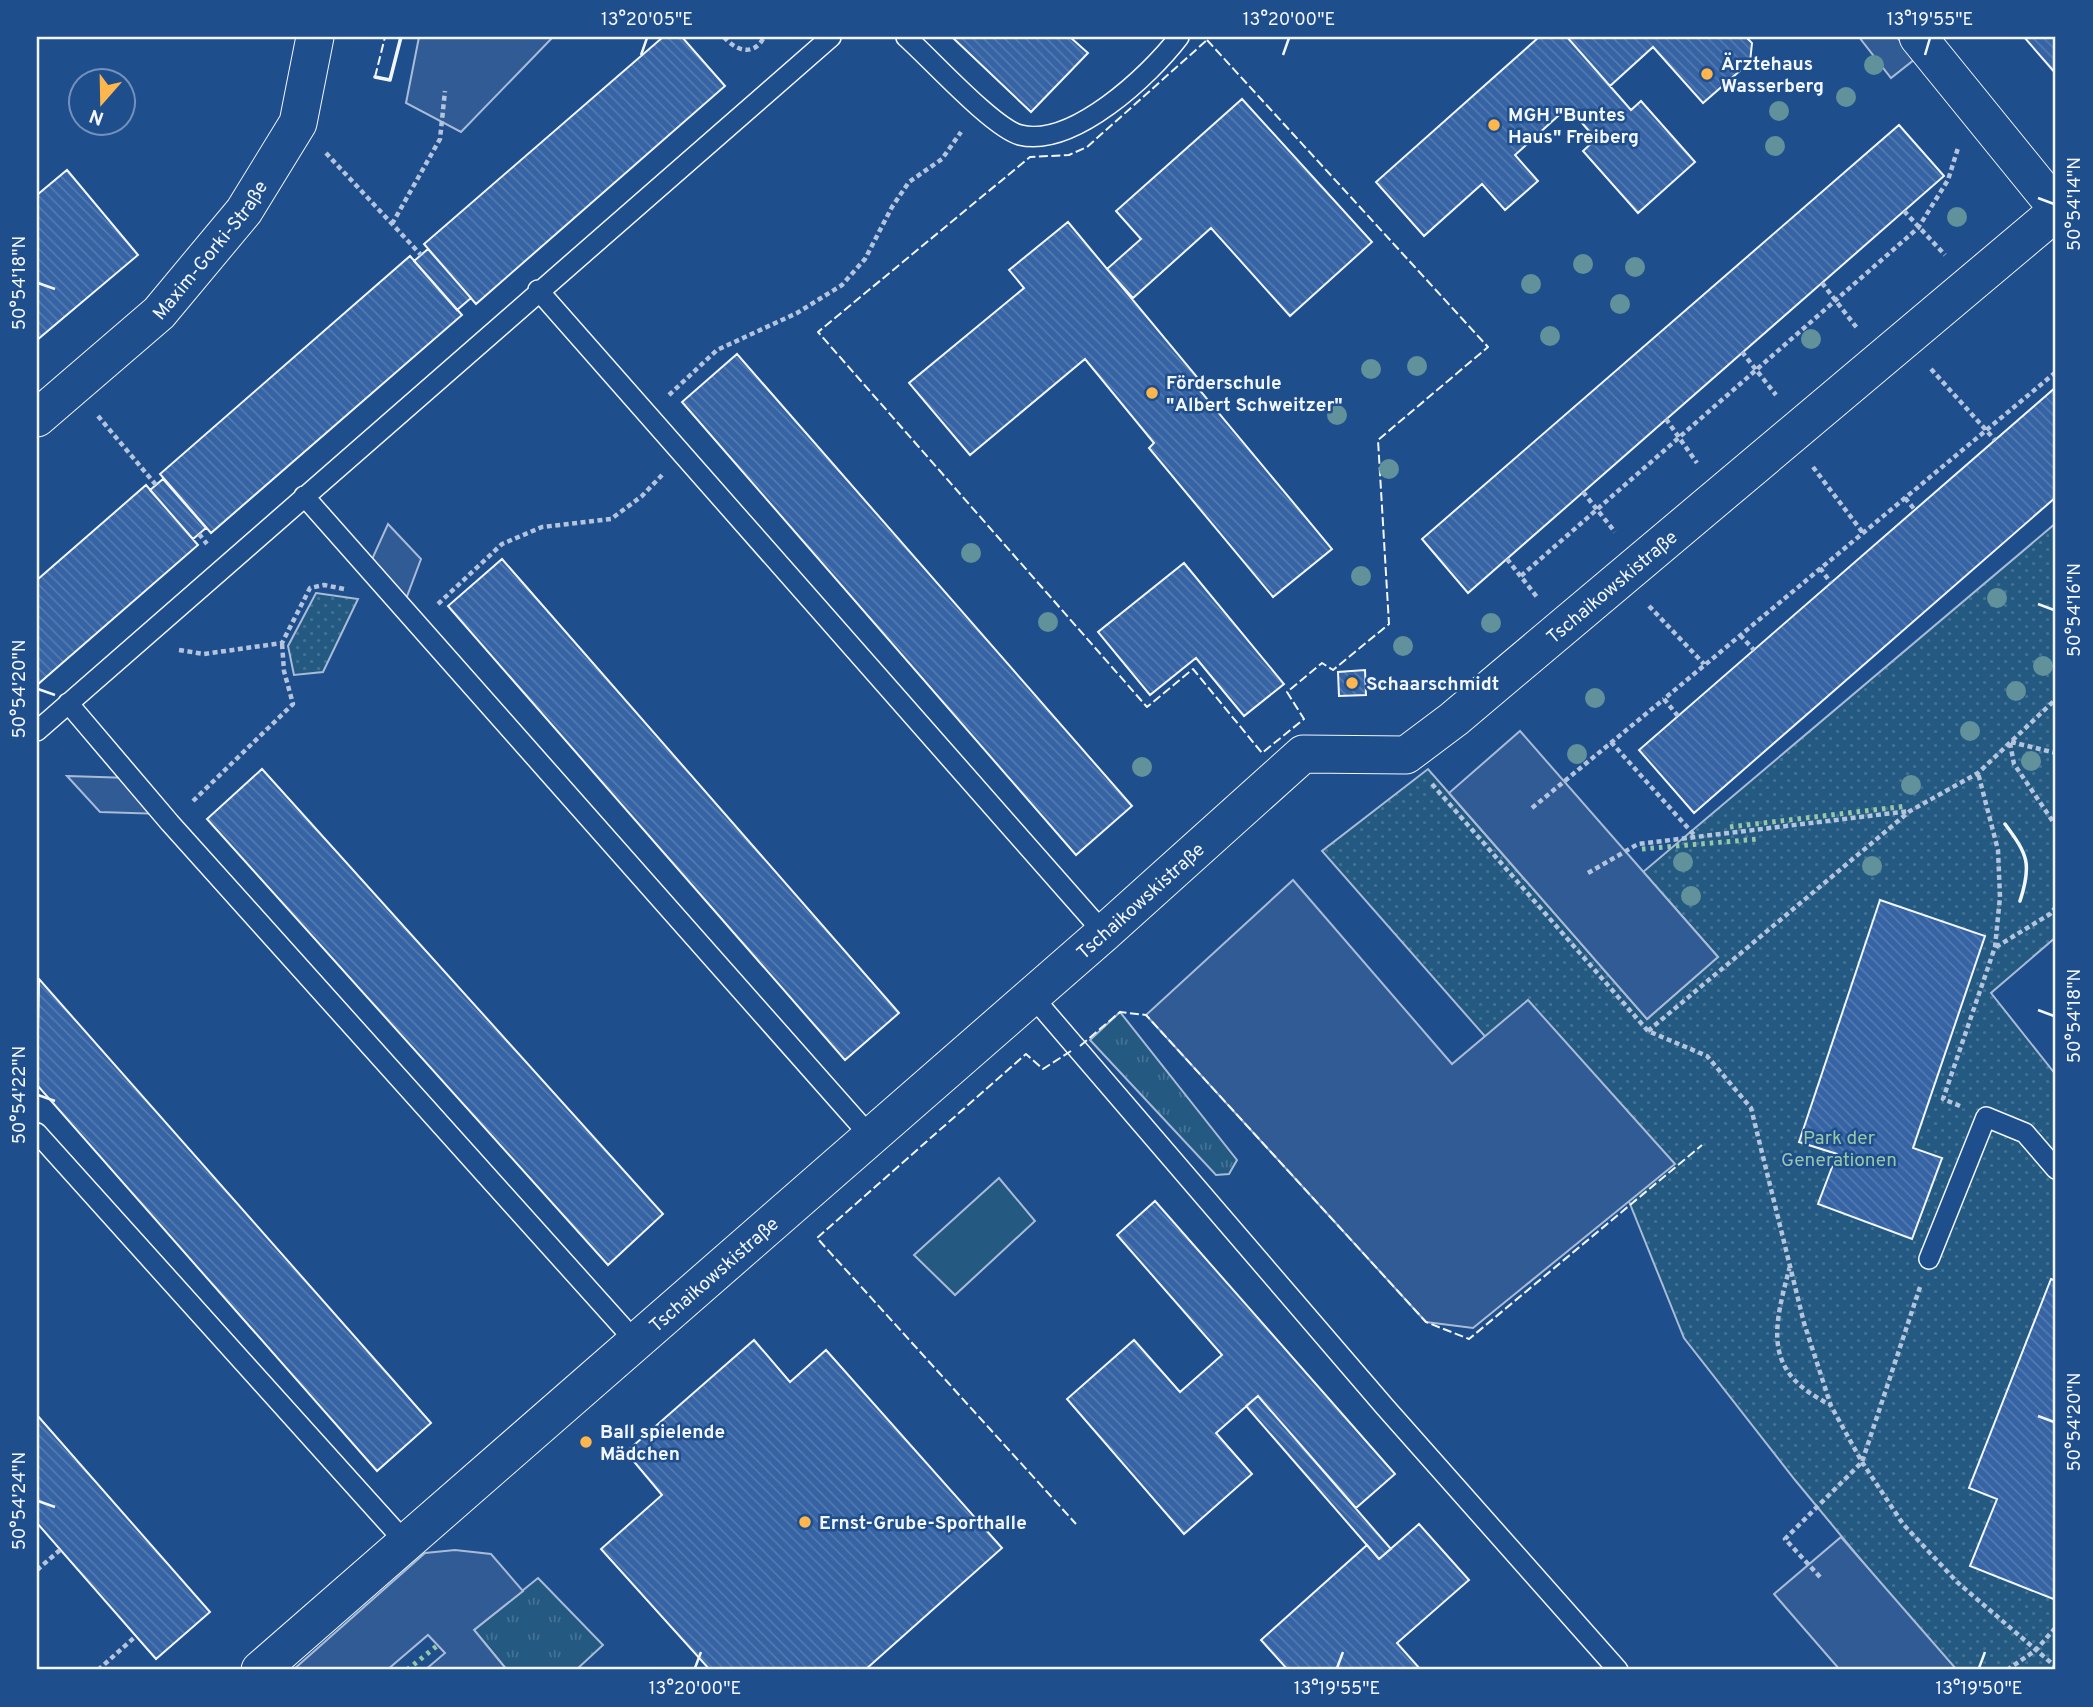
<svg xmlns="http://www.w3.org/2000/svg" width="2093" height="1707" viewBox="0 0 2093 1707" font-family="Overpass,sans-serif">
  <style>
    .grass { fill: url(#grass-tufts); stroke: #a8bbd7; stroke-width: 2 }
    .park { fill: url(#park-dots); stroke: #a8bbd7; stroke-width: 2 }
    .pitch { fill: #245a82; stroke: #a8bbd7; stroke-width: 2 }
    .parking { fill: #305b95; stroke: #a8bbd7; stroke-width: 2 }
    .building { fill: url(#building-back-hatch); stroke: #f2f6ff; stroke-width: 2 }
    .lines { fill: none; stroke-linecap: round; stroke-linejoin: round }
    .service-casing { stroke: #f2f6ff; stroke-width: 22 }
    .minor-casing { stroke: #f2f6ff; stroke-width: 39 }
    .path { stroke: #b3c4dc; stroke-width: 4.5; stroke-dasharray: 5 3.5; stroke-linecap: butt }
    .service { stroke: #1f4e8c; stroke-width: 19 }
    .minor { stroke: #1f4e8c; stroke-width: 37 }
    .hedge { stroke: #97c8a6; stroke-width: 5; stroke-dasharray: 3.5 5; stroke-linecap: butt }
    .fence { stroke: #f2f6ff; stroke-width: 2; stroke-dasharray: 9 3.5; stroke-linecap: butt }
    .wall { stroke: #f2f6ff; stroke-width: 3.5 }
    .tree { fill: #61919a }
    .ticks { fill: none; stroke: #f2f6ff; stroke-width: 2.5 }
    .poi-dot { fill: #ffb74d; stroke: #1f4e8c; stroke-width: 2.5 }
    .labels { text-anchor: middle; stroke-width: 5; stroke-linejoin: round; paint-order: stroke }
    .poi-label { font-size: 19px; font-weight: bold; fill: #f2f6ff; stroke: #1f4e8c; text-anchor: start }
    .street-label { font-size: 19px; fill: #f2f6ff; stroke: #1f4e8c }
    .park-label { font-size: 19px; fill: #97c8a6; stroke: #1f4e8c }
    .neatline { fill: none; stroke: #f2f6ff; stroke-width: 2.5 }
    .ticks-label { font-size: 18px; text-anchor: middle; fill: #f2f6ff }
  </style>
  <defs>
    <pattern id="grass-tufts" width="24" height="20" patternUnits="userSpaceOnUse" patternTransform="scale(1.75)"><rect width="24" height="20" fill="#245a82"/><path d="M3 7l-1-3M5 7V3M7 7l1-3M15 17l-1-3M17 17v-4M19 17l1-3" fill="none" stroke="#447295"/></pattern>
    <pattern id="park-dots" width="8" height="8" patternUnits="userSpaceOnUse" patternTransform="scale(1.75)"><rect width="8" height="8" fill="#245a82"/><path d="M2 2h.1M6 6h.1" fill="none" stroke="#447295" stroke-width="1.8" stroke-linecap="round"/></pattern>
    <pattern id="building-back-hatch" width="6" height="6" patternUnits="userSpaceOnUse" patternTransform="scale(1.75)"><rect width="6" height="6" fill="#3563a3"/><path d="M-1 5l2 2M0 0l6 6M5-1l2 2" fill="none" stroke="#537ab1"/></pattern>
  </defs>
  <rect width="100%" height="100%" fill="#1f4e8c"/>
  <path class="grass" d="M1120,1012l117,148 -8,14 -13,1 -126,-135z
    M538,1578l65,67 -27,25h-69l-33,-40z"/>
  <path class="park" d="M2056,523v414l-65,56 65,82v595h-104l-157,-190 -111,-142 -56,-139 -306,-348 106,-82 219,250 71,-62 -75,-85z
    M316,593l42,6 -35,73 -29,3 -6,-29z"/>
  <path class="pitch" d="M999,1178l36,43 -80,74 -41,-40z"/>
  <path class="parking" d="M419,37h134l-92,95 -55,-29z
    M1859,37h38l18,22 -24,19z
    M388,524l33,35 -18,48 -35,-39z
    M1520,731l198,226 -71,62 -198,-226z
    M67,776l64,2 31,36 -62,-2z
    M1293,880l159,184 76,-64 147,164 -202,164 -47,-6 -280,-307z
    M1841,1537l116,133h-117l-66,-76z
    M455,1550l36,4 32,37 -49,39 33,40h-82l20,-17 -17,-18 -41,35h-94l132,-117z"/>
  <path class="building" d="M663,37h19l43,49 -249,218 -52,-60z
    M952,37h118l18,16 -57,59z
    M1539,37h28l64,73 10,-9 54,61 -57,51 -55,-62 13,-12 -28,-32 -53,48 23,26 -33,29 -23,-26 -58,52 -48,-54z
    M1567,37h179l6,6 -2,19 -47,41 -50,-56 -43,39z
    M2024,37h32v37z
    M1242,99l130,143 -82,74 -79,-88 -78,70 -26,-29 34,-30 -25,-28z
    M1899,125l45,51 -476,417 -46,-54z
    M67,170l71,85 -101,85v-145z
    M1068,222l129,155 -5,4 140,168 -59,48 -124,-149 5,-5 -69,-84 -115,96 -61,-72 115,-95 -15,-18z
    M428,249l43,49 -14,12 -43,-49z
    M410,256l52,59 -251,218 -51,-59z
    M737,354l395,452 -56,49 -394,-453z
    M2056,387v110l-362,316 -55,-63z
    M163,479l43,49 -13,11 -43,-49z
    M146,485l52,60 -161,140v-105z
    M502,559l397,454 -54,47 -397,-454z
    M1184,563l100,121 -40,32 -48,-58 -46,37 -52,-63z
    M1365,670l1,25 -27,1 -1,-24z
    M262,769l401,445 -55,51 -401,-446z
    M1880,900l105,36 -72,212 29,10 -30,81 -94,-35 19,-50 -38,-12z
    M39,979l392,444 -54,48 -340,-386z
    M1155,1201l240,273 -39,34 -98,-112 -42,37 36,41 -68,60 -117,-135 67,-59 46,52 42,-37 -105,-120z
    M2051,1279l5,2v319l-86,-34 27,-67 -28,-11z
    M754,1340l36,42 36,-32 176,198 -137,122h-155l-109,-121 61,-54 -36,-43z
    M1258,1396l133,153 -12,10 -133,-153z
    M37,1415l173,197 -54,47 -119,-136z
    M1419,1524l50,56 -72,63 24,27h-133l-27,-30 106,-95 12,14z"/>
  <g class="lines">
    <g class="service-casing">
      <path id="service" d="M906,37c24,21 87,91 114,98 53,13 130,-60 159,-98
        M538,290l566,643
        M304,496l567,641
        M68,703l102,120 466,519
        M37,731l794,-694
        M1032,996l353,411 233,263
        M37,1133l369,410
        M1929,1259l57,-142 39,16 31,36"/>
    </g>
    <g class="minor-casing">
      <g id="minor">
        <path d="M1918,37l138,170"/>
        <path id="s1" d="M37,418l122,-105 85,-102 54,-88 17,-86"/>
        <path id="s2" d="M260,1670l844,-737 199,-179 103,1 48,-36 602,-507"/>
      </g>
    </g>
    <path class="path" d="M724,37c12,14 30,20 40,0
      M326,153l95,102
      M1904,211l41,44
      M392,224l48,-85 5,-48
      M1822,283l35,45
      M1742,352l34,43
      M1931,369l64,71
      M669,395l48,-45 80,-37 45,-28 23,-26 27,-52 17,-25 33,-23 19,-27
      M98,416l58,69
      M1666,419l31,44
      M1813,467l50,66
      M1583,492l32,40
      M1905,498l10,12
      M199,534l8,10
      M1507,559l30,38
      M1820,568l11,15
      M1521,576l397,-348 30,-48 10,-32
      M438,604l64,-60 40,-17 69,-8 31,-23 20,-21
      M1649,606l55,58
      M1740,635l14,15
      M179,650l25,4 78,-11 28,-55 14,-3 20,4
      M1678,716l-14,-17 392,-327
      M1611,742l85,95
      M2011,742l45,11
      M2010,743l4,21 42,62
      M1432,784l216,247 59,25 44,52 53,215 27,83 31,56 41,62 54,58 99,85
      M193,801l100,-97 -9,-33 -2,-28
      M1532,808l132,-109
      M1588,873l50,-29 272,-33
      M1996,947l54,-33 6,-7
      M1648,1031l262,-220 68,-38 78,-74
      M1960,1106l-17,-7 52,-152 5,-50 -2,-47 -20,-77
      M1790,1266c-17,64 -28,106 41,139
      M37,1570l23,-20
      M1820,1577l-35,-38 77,-77 58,-175
      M98,1670l38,-34
      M2007,1670l29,-20 20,-23"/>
    <use href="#service" class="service"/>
    <use href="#minor" class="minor"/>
    <path class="hedge" d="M1730,827l177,-21
      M1642,849l116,-10
      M407,1670l31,-25"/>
    <path class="fence" d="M1207,40l281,307 -110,93 11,184 -56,46 -11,-7 -35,29 17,27 -42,34 -69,-84 -46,38 -329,-375 212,-175 39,-2 18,-8z
      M375,77l10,-40
      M1080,1046l40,-34 26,3 280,307 43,17 233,-194
      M1071,1051l-28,18 -17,-15 -209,184 259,286"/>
    <path class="wall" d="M375,77l15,3 11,-43
      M2005,824c23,31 27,40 15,77"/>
  </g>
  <g class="tree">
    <circle cx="1874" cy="65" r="10"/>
    <circle cx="1846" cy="97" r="10"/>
    <circle cx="1779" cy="111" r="10"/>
    <circle cx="1775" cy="146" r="10"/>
    <circle cx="1957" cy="217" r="10"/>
    <circle cx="1583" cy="264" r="10"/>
    <circle cx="1635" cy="267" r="10"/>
    <circle cx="1531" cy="284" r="10"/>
    <circle cx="1620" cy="304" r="10"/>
    <circle cx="1550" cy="336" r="10"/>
    <circle cx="1811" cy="339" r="10"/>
    <circle cx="1417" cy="366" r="10"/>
    <circle cx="1371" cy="369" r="10"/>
    <circle cx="1337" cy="415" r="10"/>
    <circle cx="1389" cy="469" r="10"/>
    <circle cx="971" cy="553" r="10"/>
    <circle cx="1361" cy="576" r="10"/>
    <circle cx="1997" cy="598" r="10"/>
    <circle cx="1048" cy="622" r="10"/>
    <circle cx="1491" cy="623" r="10"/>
    <circle cx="1403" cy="646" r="10"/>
    <circle cx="2043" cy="666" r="10"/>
    <circle cx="2016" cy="691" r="10"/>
    <circle cx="1595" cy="698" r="10"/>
    <circle cx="1970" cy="731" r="10"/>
    <circle cx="1577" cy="754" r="10"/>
    <circle cx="2031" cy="761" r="10"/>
    <circle cx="1142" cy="767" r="10"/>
    <circle cx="1911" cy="785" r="10"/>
    <circle cx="1683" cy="862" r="10"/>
    <circle cx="1872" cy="866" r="10"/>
    <circle cx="1691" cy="896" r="10"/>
  </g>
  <path class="ticks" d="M641,55l6,-17M1283,55l6,-17M1925,55l5,-17M2038,198l16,6M38,283l17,6M2038,604l16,6M38,689l17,6M2038,1010l16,6M38,1095l17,6M2038,1416l16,6M38,1501l17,6M695,1668l6,-16M1337,1668l6,-16M1979,1668l6,-16"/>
  <g class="poi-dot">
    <circle cx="1707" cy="74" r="7"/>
    <circle cx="1494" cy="125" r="7"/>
    <circle cx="1152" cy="393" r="7"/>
    <circle cx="1352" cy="683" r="7"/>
    <circle cx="586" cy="1442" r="7"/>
    <circle cx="805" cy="1522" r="7"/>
  </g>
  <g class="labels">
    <g class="poi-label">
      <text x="1721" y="70">Ärztehaus<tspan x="1721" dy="22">Wasserberg</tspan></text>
      <text x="1508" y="121">MGH "Buntes<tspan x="1508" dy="22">Haus" Freiberg</tspan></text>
      <text x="1166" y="389">Förderschule<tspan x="1166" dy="22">"Albert Schweitzer"</tspan></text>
      <text x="1366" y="690">Schaarschmidt</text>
      <text x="600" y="1438">Ball spielende<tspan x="600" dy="22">Mädchen</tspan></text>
      <text x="819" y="1529">Ernst-Grube-Sporthalle</text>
    </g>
    <g class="street-label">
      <text dy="7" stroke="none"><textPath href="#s1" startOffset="242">Maxim-Gorki-Straße</textPath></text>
      <text dy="7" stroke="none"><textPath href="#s2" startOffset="1757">Tschaikowskistraße</textPath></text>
      <text dy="7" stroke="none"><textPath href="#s2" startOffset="1169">Tschaikowskistraße</textPath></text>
      <text dy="7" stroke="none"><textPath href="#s2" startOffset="602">Tschaikowskistraße</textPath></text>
    </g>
    <g class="park-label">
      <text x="1839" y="1144">Park der<tspan x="1839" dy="22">Generationen</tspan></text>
    </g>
  </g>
  <rect width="2093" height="1707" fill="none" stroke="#1f4e8c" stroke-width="77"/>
  <g transform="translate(102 102) rotate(200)"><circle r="33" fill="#1f4e8c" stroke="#7391ba" stroke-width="2"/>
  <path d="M0-5L12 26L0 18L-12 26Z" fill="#ffb74d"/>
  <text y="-10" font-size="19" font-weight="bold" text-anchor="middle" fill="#f2f6ff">N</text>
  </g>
  <rect x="38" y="38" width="2016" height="1630" class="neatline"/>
  <g class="ticks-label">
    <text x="647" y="25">13°20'05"E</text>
    <text x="1289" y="25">13°20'00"E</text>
    <text x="1930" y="25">13°19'55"E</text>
    <text transform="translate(2074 204) rotate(-90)" y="6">50°54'14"N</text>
    <text transform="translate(19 283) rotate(-90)" y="6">50°54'18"N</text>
    <text transform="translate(2074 610) rotate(-90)" y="6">50°54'16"N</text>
    <text transform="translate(19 689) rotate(-90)" y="6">50°54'20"N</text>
    <text transform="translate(2074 1016) rotate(-90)" y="6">50°54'18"N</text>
    <text transform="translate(19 1095) rotate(-90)" y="6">50°54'22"N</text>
    <text transform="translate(2074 1422) rotate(-90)" y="6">50°54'20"N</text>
    <text transform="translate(19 1501) rotate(-90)" y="6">50°54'24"N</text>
    <text x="695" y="1694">13°20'00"E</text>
    <text x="1337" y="1694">13°19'55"E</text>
    <text x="1979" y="1694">13°19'50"E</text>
  </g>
</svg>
